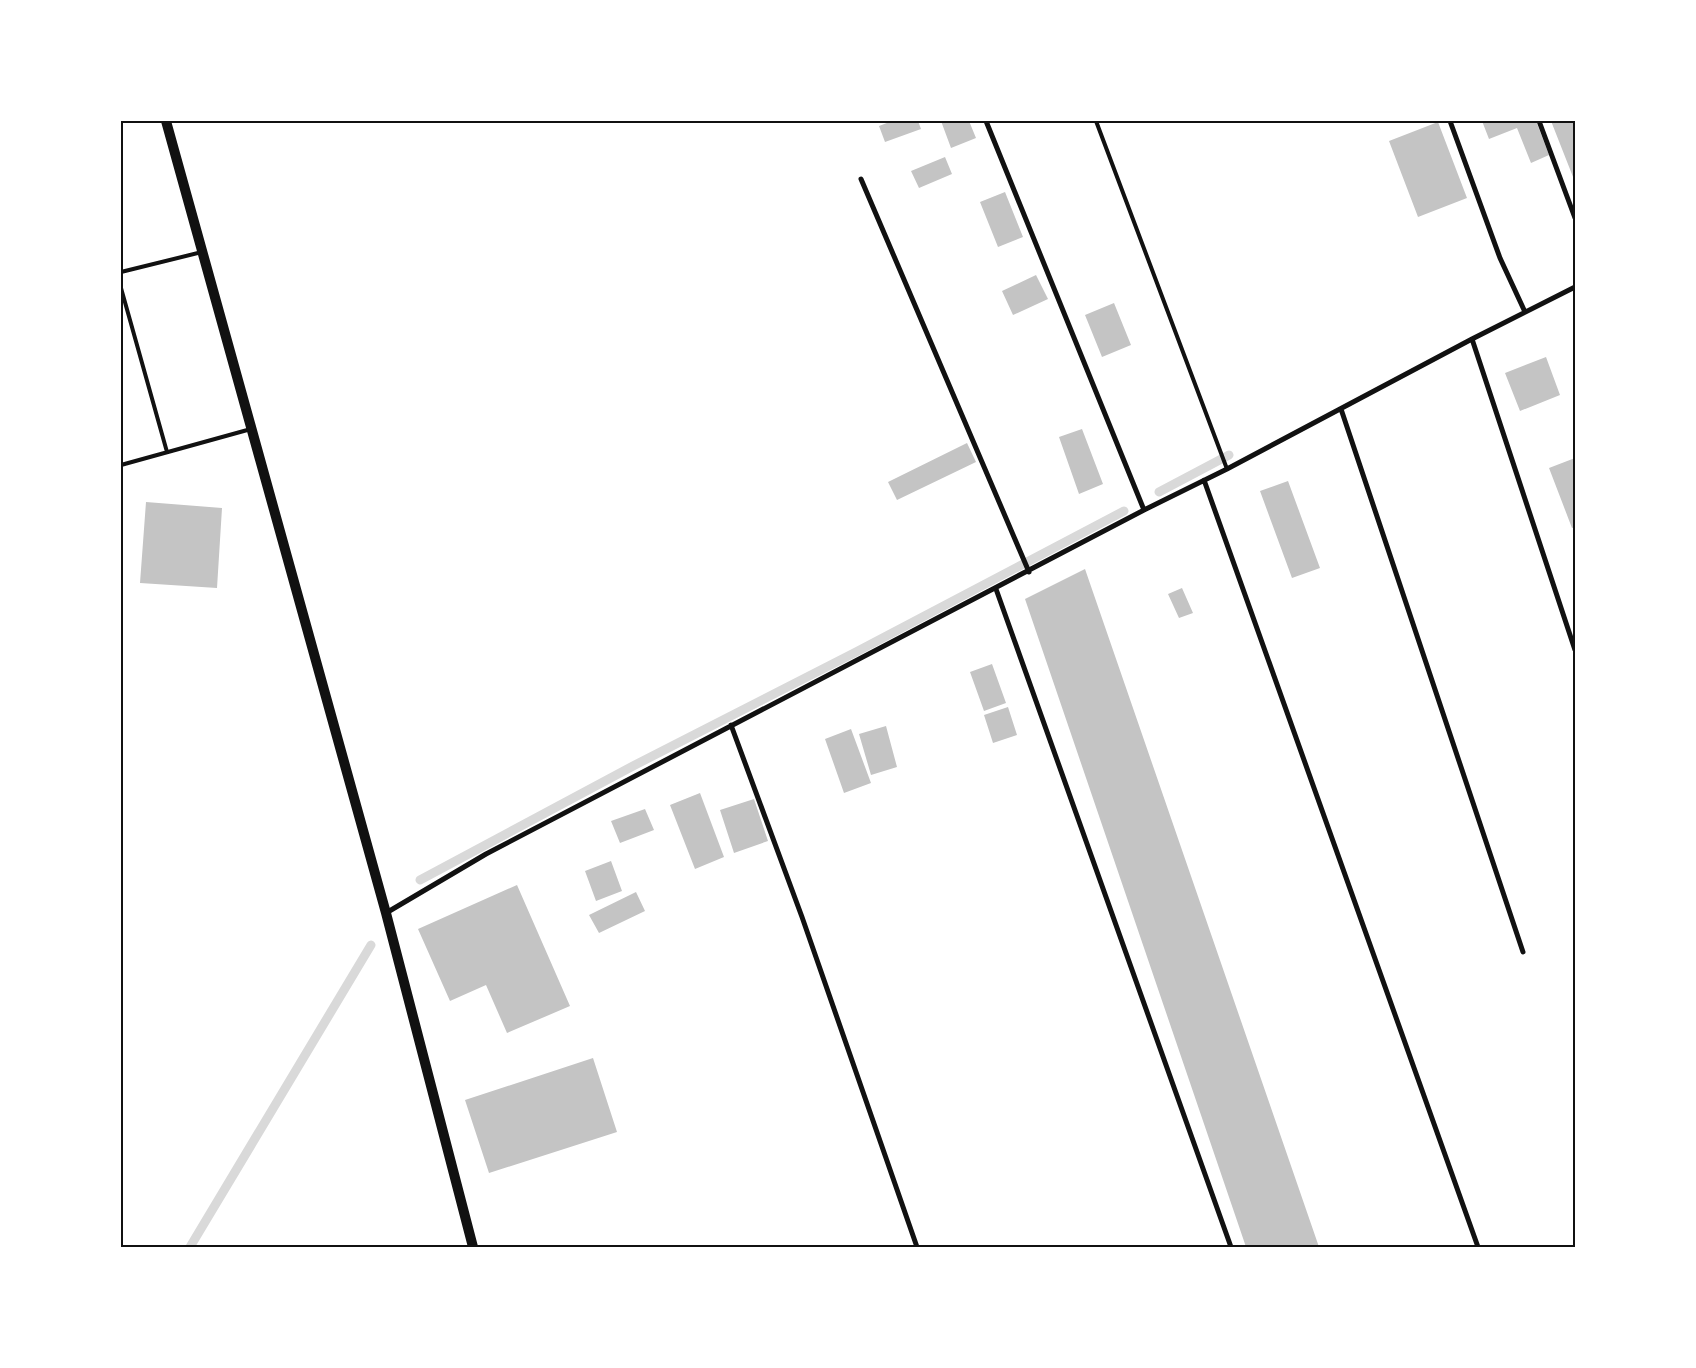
<svg xmlns="http://www.w3.org/2000/svg" width="1696" height="1368" viewBox="0 0 1696 1368" font-family="Montserrat,sans-serif">
  <style>
    .lines { fill: none; stroke-linecap: round; stroke-linejoin: round }
    .stream { stroke: #d9d9d9; stroke-width: 9 }
    .building { fill: #c4c4c4 }
    .service { stroke: #111; stroke-width: 4 }
    .minor { stroke: #111; stroke-width: 5 }
    .secondary { stroke: #111; stroke-width: 10 }
    .neatline { fill: none; stroke: #111; stroke-width: 2 }
  </style>
  <rect width="100%" height="100%" fill="#fff"/>
  <g class="lines">
    <path class="stream" d="M1159,492l70,-37
      M420,880l213,-114 223,-114 268,-141
      M190,1247l181,-302"/>
  </g>
  <path class="building" d="M892,121h26l3,8 -36,13 -6,-16z
    M941,121h28l7,17 -25,10z
    M1482,121h54l13,34 -18,8 -14,-35 -28,11z
    M1551,121h24v61z
    M1438,122l29,76 -49,19 -29,-76z
    M945,157l7,17 -33,14 -8,-17z
    M1005,192l18,45 -25,10 -18,-45z
    M1036,275l12,24 -35,16 -11,-24z
    M1114,303l17,42 -29,12 -17,-42z
    M1546,357l14,38 -40,16 -15,-38z
    M1082,429l21,55 -24,10 -20,-57z
    M967,443l9,19 -79,38 -9,-18z
    M1575,458v69l-3,1 -23,-60z
    M1288,481l32,87 -28,10 -32,-87z
    M146,502l76,6 -5,80 -77,-5z
    M1085,569l234,678h-73l-221,-648z
    M1182,588l11,25 -14,5 -11,-24z
    M992,664l14,39 -22,8 -14,-39z
    M1008,707l9,28 -24,8 -9,-28z
    M886,726l11,41 -26,8 -12,-41z
    M851,729l20,54 -27,10 -19,-54z
    M700,793l24,64 -29,12 -25,-64z
    M754,799l14,42 -34,12 -14,-43z
    M645,809l9,21 -34,13 -9,-22z
    M611,861l11,30 -26,10 -11,-30z
    M517,885l53,121 -63,27 -21,-48 -36,16 -32,-72z
    M636,892l9,19 -46,22 -10,-18z
    M593,1058l24,74 -128,41 -24,-73z"/>
  <g class="lines">
    <path class="service" d="M1096,121l131,348
      M121,272l81,-20
      M121,288l46,164
      M121,465l130,-36"/>
    <path class="minor" d="M986,121l158,389
      M1450,121l50,137 25,54
      M1539,121l36,97
      M861,179l168,393
      M1472,339l103,311
      M1341,409l182,543
      M1204,480l274,767
      M996,589l235,658
      M731,725l71,192 115,330
      M386,913l100,-59 658,-344 83,-41 245,-130 103,-52"/>
    <path class="secondary" d="M166,121l220,792 87,334"/>
  </g>
  <rect width="1696" height="1368" fill="none" stroke="#ffffff" stroke-width="245"/>
  <rect x="122" y="122" width="1452" height="1124" class="neatline"/>
</svg>
